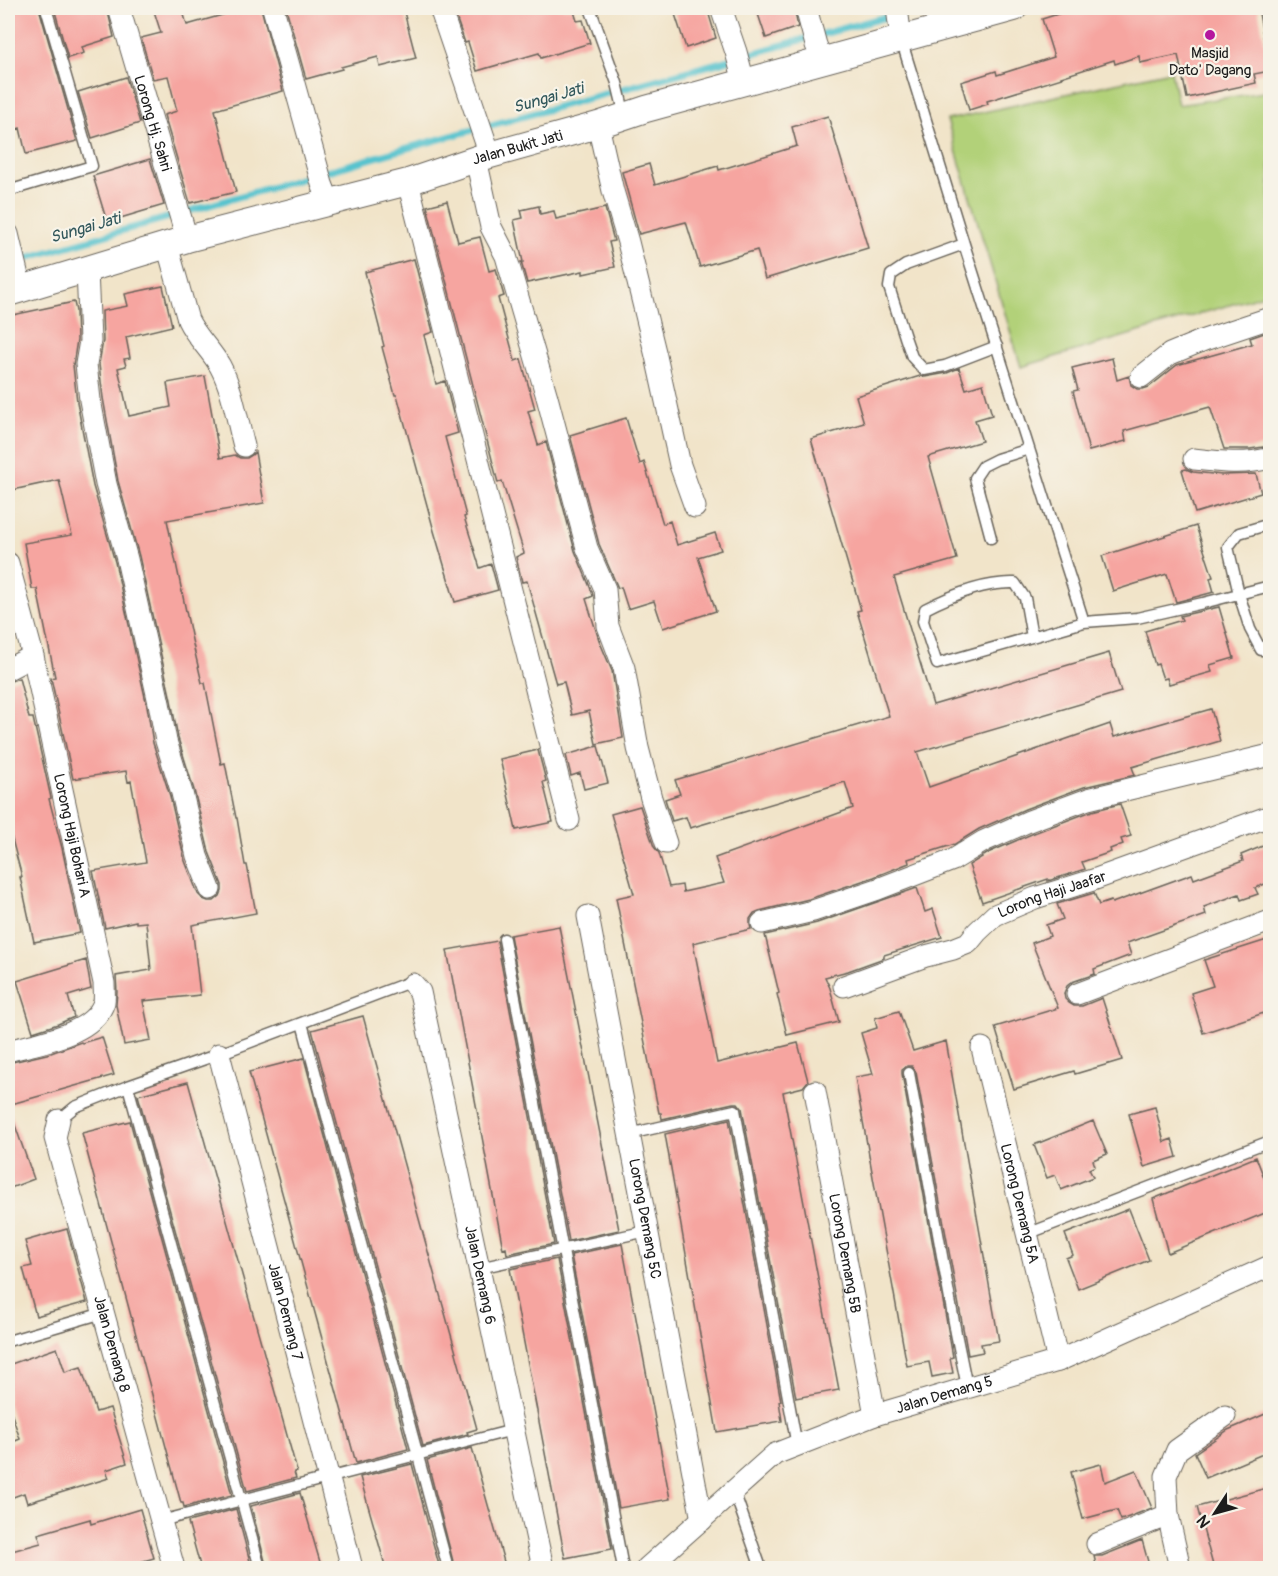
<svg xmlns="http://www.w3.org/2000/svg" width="1278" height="1576" viewBox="0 0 1278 1576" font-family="Pangolin,sans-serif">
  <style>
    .green { fill: #b2d179; stroke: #67764a; stroke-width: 1.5 }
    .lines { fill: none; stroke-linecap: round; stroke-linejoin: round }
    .stream { stroke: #56c3ce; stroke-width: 7 }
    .building { fill: #f6a5a0 }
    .service-casing { stroke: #676259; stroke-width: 13 }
    .minor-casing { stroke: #676259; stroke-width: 23 }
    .tertiary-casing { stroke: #676259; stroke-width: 28 }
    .service { stroke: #fff; stroke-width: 10 }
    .minor { stroke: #fff; stroke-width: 21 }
    .tertiary { stroke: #fff; stroke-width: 26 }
    .poi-dot { fill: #b5179e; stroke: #f7f3e8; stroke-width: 2 }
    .labels { text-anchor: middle; stroke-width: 4.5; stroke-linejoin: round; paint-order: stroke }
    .poi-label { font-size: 15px; fill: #1c1c1c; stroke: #f7f3e8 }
    .street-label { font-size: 15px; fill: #1c1c1c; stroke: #f7f3e8 }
    .water-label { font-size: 16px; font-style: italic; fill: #30565a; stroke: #f7f3e8 }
  </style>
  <rect width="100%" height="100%" fill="#f7f3e8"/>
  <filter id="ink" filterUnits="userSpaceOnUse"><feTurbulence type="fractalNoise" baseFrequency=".0167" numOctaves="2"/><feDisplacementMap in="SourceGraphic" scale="12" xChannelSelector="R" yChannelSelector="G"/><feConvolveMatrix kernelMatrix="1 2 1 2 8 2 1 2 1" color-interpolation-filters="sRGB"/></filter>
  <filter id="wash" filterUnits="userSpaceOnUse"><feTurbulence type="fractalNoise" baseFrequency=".008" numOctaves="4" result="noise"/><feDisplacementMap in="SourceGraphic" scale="24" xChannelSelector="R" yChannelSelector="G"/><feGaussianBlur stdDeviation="1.35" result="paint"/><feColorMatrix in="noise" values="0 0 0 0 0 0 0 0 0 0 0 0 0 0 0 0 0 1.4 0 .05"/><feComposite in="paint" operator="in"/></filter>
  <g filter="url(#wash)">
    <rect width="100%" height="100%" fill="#f1e4c9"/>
    <path class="green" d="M1171,71l7,34 92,-14v202l-249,74 -74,-247z"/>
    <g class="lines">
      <path class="stream" d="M186,212l225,-65 507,-139
        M16,261l154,-44"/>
    </g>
    <g id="blocks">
      <path class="building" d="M8,8h31l38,133 -51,13 -6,-26 -12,4z
        M54,8h53l7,29 -32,10 2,6 -16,5z
        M153,8h29l5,17 39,-11 -2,-6h37l22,83 -68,19 21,82 -46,11 -26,-88 13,-4 -9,-35 -15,3 -12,-41 20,-5z
        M286,8h117l13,50 -36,9 -2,-10 -37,10 1,2 -36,10z
        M453,8h120l4,13 6,-1 7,23 -49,15 -2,-5 -62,18 -9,-29 -3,1z
        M673,8h34l9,30 -30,10z
        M756,8h38l4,19 -32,11z
        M1077,8h181l12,63 -16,3 2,9 -69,15 -9,-43 -38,8 -1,-7 -24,8 -1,-4 -53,17 1,1 -75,23 1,3 -19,6 -8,-28 35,-11 1,4 57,-18 -12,-38z
        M126,77l14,46 -48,15 -14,-46z
        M828,116l40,132 -103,31 -8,-29 -57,17 -14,-45 -47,12 -17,-62 27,-8 6,21 63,-19 1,4 78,-24 -5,-19z
        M150,159l14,46 -57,17 -14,-46z
        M447,201l11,41 22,-5 9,34 7,-2 8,27 -6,2 17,63 6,-2 14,50 -7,2 10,34 8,-3 29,109 17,41 1,4 -7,3 13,41 13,31 11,67 -27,6 -7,-33 -17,4 -8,-33 -8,2 -29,-103 -5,1 -6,-25 8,-4 -22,-72 -4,2 -71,-277z
        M539,206l1,8 14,-3 2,8 49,-11 9,33 -5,1 6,25 -32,7v-3l-56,12 -6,-21h2l-9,-42 9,-2 -2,-8z
        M414,259l19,73 -9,3 12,49 9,-3 13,52 -13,4 21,79 -2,1 16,51 11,-4 7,26 -43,12 -21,-71 -37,-136h-2l-13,-48 2,-1 -19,-74z
        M163,286l9,40 -46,11 4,21 -6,1 2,7 -8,2 11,48 42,-9 -4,-24 38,-7 15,82 15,-3 5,3h7l5,-3 3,-3 9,51 -97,17 25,120 10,43h3l16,81 4,-1 11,55h1l8,47h2l9,48 -64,12 8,70 -57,6 8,39 -27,5 -8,-40 1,-13 -1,-16 35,-6 -5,-48 -10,1v-2l-31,7 -12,-57 53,-9 -15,-81 -3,1 -2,-11 -53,8 -22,-101 4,-1 -18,-88h-5l-8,-46 48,-8 -13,-55 -51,11v-175l66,-14 2,9 1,29 -4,25 4,37 16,84 22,76 32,144 6,37 17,53 15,65 13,33 5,5 5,2h6l6,-5 2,-5v-6l-13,-33 -15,-62 -16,-52 -7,-38 -32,-144 -21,-75 -15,-83 -4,-34 4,-23 -1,-30 26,-5 -3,-12z
        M1270,331v115l-20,3h-26l-14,-42 -86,24 2,10 -37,10 -16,-60 5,-1 -6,-22 40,-10 5,22 12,-4 2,9 6,4h6l6,-2 28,-22 75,-21 -2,-6z
        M959,368l7,21 17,-5 9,31 -17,5 7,21 -54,16 29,102 -63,18 39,128 176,-52 12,39 -204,60 12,35 181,-63 4,13 97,-28 9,32 -88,26 3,8 -51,12 -59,22 -46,20 -24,15 -47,15 1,4 -35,14 -65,22 -50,12 -5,2 -4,6v6l1,4 -58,14 24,120 81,-20 10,38 -5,6 -20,5 56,298 -43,8 -54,-290 -4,-5h-5l-71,16 -1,-6h-2l-43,-215 18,-4 -23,-80 29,-8 14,41 5,6 10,34 13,-2 1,7 41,-9 -9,-25 138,-50 -8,-26 -155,46 -4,-11 -14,4 -7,-22 15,-5 -5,-14 214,-64 -32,-105 4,-1 -50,-171 53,-16 -8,-27 64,-20 5,1 22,-4z
        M626,418l14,46 4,-2 19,62 7,-3 7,24 38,-12 6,17 -23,7 18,54 -53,17 -9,-27 -26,8 -7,-22 -3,1 -19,-44 -29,-109z
        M1186,469l7,3 29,3 34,-1 5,19 -66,20 -13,-43z
        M1196,526l17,51 -3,1 4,14 -38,10 -9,-28 -54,17 -11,-35z
        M1219,607l15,51 -24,7 2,7 -43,12 -2,-6 -4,1 -5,-15 -3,1 -10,-34 37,-11 -2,-4z
        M19,678l10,40h4l18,80 -2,1 13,49 18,85 -46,9 -14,-65h2l-14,-53 3,-1 -3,-19v-122z
        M598,746l10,37 -24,6 -4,-16 -9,3 -5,-21z
        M538,750l8,31 -3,1 10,40 -37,8 -16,-71z
        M1120,804l11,32 -10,3 2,5 -13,5 1,3 -29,10 3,7 -37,12v-2l-66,23 -13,-37 21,-13 44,-19 58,-22z
        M1270,843v39l-15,6 3,6 -17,6 -2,-6 -35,13 2,8 -79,28 4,12 -37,14 1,5 -23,8 -5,4 -3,7 1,6 4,4 5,3h8l20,-8 20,62 -47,14 -1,-3 -60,18 -19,-62 63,-19 -26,-65 18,-7 -4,-11 17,-6 -6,-15 37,-11 5,12 12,-4 1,2 80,-29 2,5 49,-18 -2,-6z
        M917,888l8,24 8,-3 9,28 -58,18v3l-36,13 -23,6 5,11 9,34 -52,13 -10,-41 2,-1 -14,-58 52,-12z
        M559,926l60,304 -50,11 -59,-306z
        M1270,939v72l-67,22 -12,-40 22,-7 -9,-26z
        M497,941l57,303 -47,10 -1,-6 -3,1 -56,-299z
        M86,960l5,29 -23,7 6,21 -16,7 -25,8 -16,-51z
        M899,1011l14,40 33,-10 53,300 -18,3 2,8 -15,3 -52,-283 -4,-6h-5l-5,4v4l51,283 -3,1 3,15 -21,4 -3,-15 -22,4 -52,-289 18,-3 -12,-41 16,-5 -2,-10z
        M363,1016l114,413 -10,3 1,2 -45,12 -111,-416z
        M102,1037l12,38 -106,30v-42l43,-10 30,-11 1,1z
        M304,1058l104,391 -52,14 -107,-391z
        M188,1082l109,389 -3,1 2,6 -49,13 -109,-396z
        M1155,1107l9,35 8,-3 5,18 -33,10 -15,-53z
        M10,1111l24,68 -26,10v-77z
        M729,1119l52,282h-2l3,20 -65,11 -52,-298z
        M130,1121l102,374 -48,12 -1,-4h-2l-99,-370z
        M1093,1121l14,33 -14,6 2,6 -6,3 4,8 -32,13 -6,-15 -8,3 -13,-33z
        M1256,1157l14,36v18l-102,42 -15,-54z
        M1129,1209l20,51 -71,29 -12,-31 7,-3 -8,-21z
        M67,1229l20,73 -51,14 -13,-48 9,-2 -7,-25z
        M622,1244l48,255 -51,9 -48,-253z
        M557,1259l55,290 -47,9 -55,-289z
        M57,1348l8,24 16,-5 15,45 14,-4 17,55 -21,7 3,8 -82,25 -3,-10 -16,6v-55l12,-5 -12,-36v-38z
        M1270,1412v39l-64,27 -11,-25 33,-23z
        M472,1448l23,82 11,39h-51l-28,-109z
        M412,1464l28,105h-54l-26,-92z
        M1101,1464l4,18 31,-12 16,38 -31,12 -4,-10 -34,9 -12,-47z
        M1270,1487v82h-56l-17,-62z
        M300,1493l22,76h-55l-16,-63z
        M140,1509l14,49 -38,11h-108v-17l33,-9 -3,-9 52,-15 1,5z
        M236,1509l16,60h-51l-13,-47z
        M1142,1540l8,29h-53l-3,-13h8z"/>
    </g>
  </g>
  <g filter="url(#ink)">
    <use href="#blocks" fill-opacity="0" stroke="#676259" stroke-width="1.5"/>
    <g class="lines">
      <g class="service-casing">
        <path id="service" d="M590,8l27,75 8,33
          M901,39l63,205 120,378
          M8,191l84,-25 -46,-158
          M964,244l-58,21 -15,10 -2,12 16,50 7,20 12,13 21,-4 52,-20
          M1270,524l-31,9 -11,14 11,47 11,35 11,21h9
          M991,538l-16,-60 8,-12 14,-7 32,-10
          M1032,637l-7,-39 -10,-15c-31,-1 -63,12 -90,26l-2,12 14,43 147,-42 53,-4 66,-15 67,-17
          M504,939l119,629
          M302,1023l146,545
          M909,1073l47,260 11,54
          M128,1086l132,482
          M59,1120l16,-13 53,-21 91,-32 188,-71 6,1
          M629,1134l106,-24 62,336
          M1027,1234l243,-93
          M479,1268l168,-37
          M8,1341l95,-28
          M734,1491l27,77
          M161,1521l352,-91"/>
      </g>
      <g class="minor-casing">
        <g id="minor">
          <path id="s1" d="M119,8l68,231"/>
          <path d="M273,8l49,176 7,18"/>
          <path d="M440,8l50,147"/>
          <path d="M721,8l15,44 8,30"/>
          <path d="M806,8l10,37 7,16"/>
          <path d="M897,8l4,31"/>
          <path d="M598,125l15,66 15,51 28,114 24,109 15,42"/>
          <path d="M476,159l15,68 15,29 41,141 40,151 18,41 3,37 16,42 14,80 13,50 15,45"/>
          <path d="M408,182l161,638"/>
          <path d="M8,234l13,55"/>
          <path d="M167,245l21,75c8,17 23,30 32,46 13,24 17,54 24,80"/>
          <path d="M87,270l3,71 -4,23 4,36 16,84 21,75 32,144 7,38 16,52 15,63 13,33"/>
          <path d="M1141,377l29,-23 34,-14 66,-22"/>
          <path d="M1194,459c26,3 51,6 76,-1"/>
          <path id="s2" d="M8,563l25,93 71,327c0,6 1,13 0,19 -10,33 -68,41 -96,49"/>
          <path d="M8,669l25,-13"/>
          <path id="s3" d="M588,916l114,604"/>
          <path d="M762,923l51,-12 65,-22 75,-29 31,-19 45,-20 59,-22 182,-44"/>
          <path id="s4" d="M413,984l7,8 123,576"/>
          <path id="s5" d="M844,986l82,-30 27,-7 15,-6 9,-11 18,-17 40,-17 58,-18 177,-64"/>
          <path d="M1077,994l193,-73"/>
          <path id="s6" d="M982,1048l76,313"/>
          <path id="s7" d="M219,1054l133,514"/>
          <path id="s8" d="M815,1091l60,324"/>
          <path id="s9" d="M59,1120l-4,18 119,430"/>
          <path d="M1097,1544l71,-29"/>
          <path id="s10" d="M647,1568l128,-114 100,-39 183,-54 212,-95"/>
          <path d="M1180,1568l-12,-53 -2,-39 11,-26 48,-34"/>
        </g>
      </g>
      <g class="tertiary-casing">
        <g id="tertiary">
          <path id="s11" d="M8,293l179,-54 221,-57 68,-23 122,-34 48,-16 368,-101"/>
        </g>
      </g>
      <use href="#service" class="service"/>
      <use href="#minor" class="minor"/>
      <use href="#tertiary" class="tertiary"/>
    </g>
  </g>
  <circle class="poi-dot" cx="1210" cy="35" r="6"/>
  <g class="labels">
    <g class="poi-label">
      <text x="1210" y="58">Masjid<tspan x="1210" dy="17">Dato' Dagang</tspan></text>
    </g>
    <g class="street-label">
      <text dy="5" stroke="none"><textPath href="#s1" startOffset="120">Lorong Hj. Sahri</textPath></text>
      <text dy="5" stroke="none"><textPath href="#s11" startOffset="530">Jalan Bukit Jati</textPath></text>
      <text dy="5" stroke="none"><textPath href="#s2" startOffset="280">Lorong Haji Bohari A</textPath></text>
      <text dy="5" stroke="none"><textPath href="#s5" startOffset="231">Lorong Haji Jaafar</textPath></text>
      <text dy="5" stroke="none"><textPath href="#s6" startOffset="160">Lorong Demang 5A</textPath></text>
      <text dy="5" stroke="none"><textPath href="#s3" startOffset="308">Lorong Demang 5C</textPath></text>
      <text dy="5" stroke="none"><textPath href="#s8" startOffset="165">Lorong Demang 5B</textPath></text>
      <text dy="5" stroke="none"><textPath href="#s4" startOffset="300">Jalan Demang 6</textPath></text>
      <text dy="5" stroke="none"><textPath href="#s7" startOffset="266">Jalan Demang 7</textPath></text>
      <text dy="5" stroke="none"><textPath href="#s9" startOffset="232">Jalan Demang 8</textPath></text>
      <text dy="5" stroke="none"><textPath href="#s10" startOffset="351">Jalan Demang 5</textPath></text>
    </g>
    <g class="water-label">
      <text transform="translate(548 97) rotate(-16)" y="6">Sungai Jati</text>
      <text transform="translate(85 227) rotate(-16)" y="6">Sungai Jati</text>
    </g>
  </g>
  <rect width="1278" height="1576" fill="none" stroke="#f7f3e8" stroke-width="30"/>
  <g transform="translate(1215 1513) rotate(234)" stroke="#f7f3e8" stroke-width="4.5" paint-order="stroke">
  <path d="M0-4.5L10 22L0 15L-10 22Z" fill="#1c1c1c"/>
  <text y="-9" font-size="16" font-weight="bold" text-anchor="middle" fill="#1c1c1c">N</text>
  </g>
</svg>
